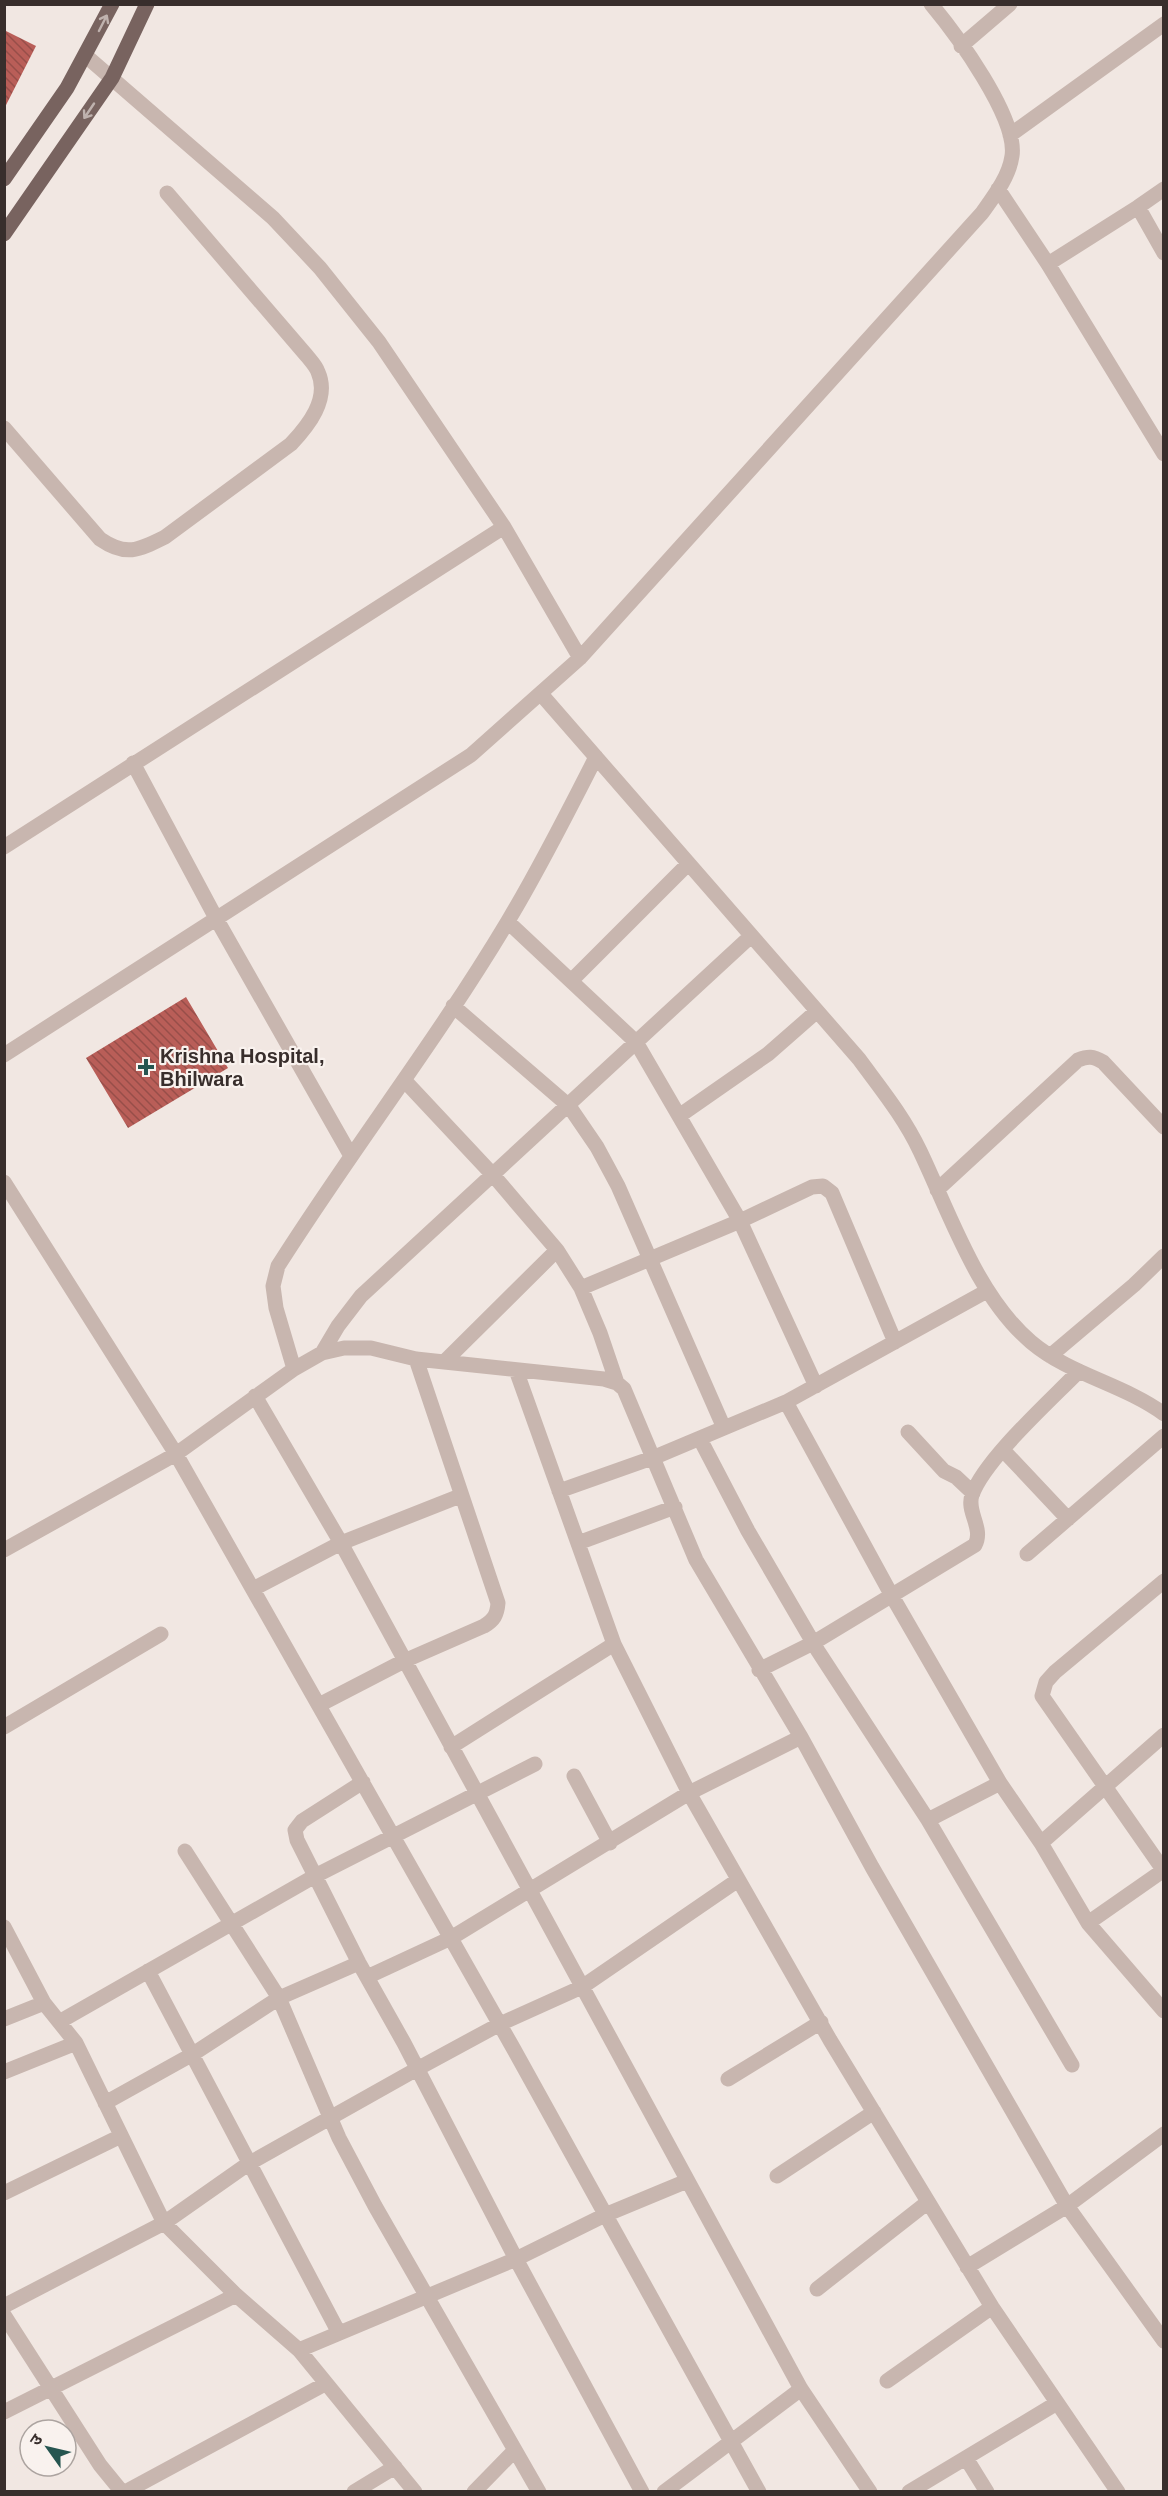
<svg xmlns="http://www.w3.org/2000/svg" width="1168" height="2496" viewBox="0 0 1168 2496" font-family="Arial,'Noto Sans Devanagari',sans-serif">
  <style>
    .building { fill: url(#building-back-hatch) }
    .lines { fill: none; stroke-linecap: round; stroke-linejoin: round }
    .minor { stroke: #c8b6af; stroke-width: 15 }
    .major { stroke: #78635f; stroke-width: 15 }
    .oneway { stroke: #bfb2ae }
    .poi-dot { fill: #265550; stroke: #f9f2ee; stroke-width: 2 }
    .labels { text-anchor: middle; stroke-width: 4.5; stroke-linejoin: round; paint-order: stroke }
    .poi-label { font-size: 20px; font-weight: bold; fill: #382e2c; stroke: #f9f2ee; text-anchor: start }
  </style>
  <defs>
    <pattern id="building-back-hatch" width="6" height="6" patternUnits="userSpaceOnUse" patternTransform="scale(1.5)"><rect width="6" height="6" fill="#b95e58"/><path d="M-1 5l2 2M0 0l6 6M5-1l2 2" fill="none" stroke="#974e49"/></pattern>
  </defs>
  <rect width="100%" height="100%" fill="#f1e7e2"/>
  <path class="building" d="M4,30l32,16 -32,63z
    M186,997l42,71 -100,60 -42,-70z"/>
  <g class="lines">
    <path class="minor" d="M961,46l49,-42
      M86,56l187,162 47,50 59,74 125,185 76,131
      M1010,135l154,-111
      M998,189l50,75 116,190
      M1138,207l26,46
      M1048,264l90,-57 26,-18
      M4,428l96,111c26,18 39,11 65,-2l126,-93c17,-18 39,-45 27,-72 -2,-6 -7,-11 -11,-16l-140,-163
      M541,694l318,365c22,30 45,58 61,92 30,63 57,145 111,191 39,33 92,42 133,72
      M133,763l84,157 134,236
      M4,847l500,-320
      M508,922l128,120 104,179 76,165
      M571,981l117,-117
      M453,1006l116,100 28,41 21,39 106,242
      M4,1055l467,-300 109,-97 402,-445c12,-17 27,-36 30,-57 6,-38 -56,-122 -81,-152
      M404,1080l89,95 64,75 24,38 19,45 17,50
      M679,1116l89,-62 49,-43
      M4,1182l172,272 -172,96
      M937,1190l141,-130c10,-4 15,-4 25,2l61,65
      M581,1288l159,-67 72,-34 11,-1 9,7 63,149
      M322,1353l16,-27 23,-30 390,-360
      M1050,1356l84,-71 30,-29
      M444,1362l113,-112
      M294,1369l-18,-61 -3,-22 5,-20c74,-117 159,-226 230,-345 32,-53 60,-109 88,-164
      M516,1370l98,274 75,149 141,247 162,267 126,185
      M255,1396l86,147 460,846 69,103
      M786,1402l106,194 108,187 41,60 47,80 76,88
      M908,1432l36,39 12,6 17,16
      M700,1439l48,92 70,120 110,169 144,245
      M1003,1450l65,69
      M559,1491l96,-34 131,-55 201,-111
      M578,1543l97,-36
      M1027,1554l137,-118
      M1164,1581l-109,91 -9,10 -4,14 122,175
      M253,1589l88,-46 119,-47
      M759,1670l54,-27 162,-98c9,-17 -9,-33 -3,-50 13,-36 79,-95 107,-124
      M319,1705l85,-44 80,-35c10,-6 13,-11 14,-23l-82,-244
      M4,1727l157,-93
      M451,1747l163,-103
      M574,1776l36,67
      M363,1782l-61,39 -7,9 2,10 62,123 45,80 112,216 126,233
      M928,1820l72,-37
      M1041,1843l123,-108
      M185,1851l94,147 60,140 36,68 164,286
      M1088,1923l76,-53
      M4,1927l40,76 32,40 88,180 72,72 63,55 116,142
      M148,1971l191,362
      M367,1977l84,-39 238,-145 112,-56
      M4,2019l40,-16
      M59,2022l256,-146 220,-112
      M4,2072l72,-29
      M728,2079l93,-57
      M105,2103l88,-49 86,-56 80,-35
      M777,2176l97,-64
      M4,2193l117,-57
      M967,2267l100,-61 97,-72
      M817,2289l111,-87
      M4,2306l160,-83 84,-59 169,-95 83,-45 82,-37 156,-107
      M4,2315l96,150 22,27
      M299,2350l217,-91 89,-44 82,-34
      M887,2381l105,-74
      M4,2412l232,-117
      M966,2458l21,34
      M125,2492l200,-108
      M354,2492l41,-25
      M474,2492l41,-42
      M664,2492l137,-103
      M759,2492l-247,-446 -336,-592 118,-85 28,-16 22,-5h27l45,11 188,20 13,4 7,6 72,171 105,177 71,130 195,339 97,135
      M909,2492l148,-89"/>
    <path class="major" d="M4,179l63,-91 45,-84
      M4,234l108,-156 35,-74"/>
  </g>
  <defs><path id="oneway-shaft" d="M-6 0H5M1.5-3L5.5 0L1.5 3" fill="none" stroke-width="1.6" stroke-linecap="round" stroke-linejoin="round" transform="scale(1.5)"/></defs>
  <g class="oneway">
    <use href="#oneway-shaft" transform="translate(103 23) rotate(-63)"/>
    <use href="#oneway-shaft" transform="translate(89 111) rotate(124)"/>
  </g>
  <path class="poi-dot" d="M143 1058h6v6h6v6h-6v6h-6v-6h-6v-6h6z"/>
  <g class="labels">
    <g class="poi-label">
      <text x="160" y="1063">Krishna Hospital,<tspan x="160" dy="23">Bhilwara</tspan></text>
    </g>
  </g>
  <rect width="1168" height="2496" fill="none" stroke="#382e2c" stroke-width="12"/>
  <g transform="translate(48 2448) rotate(304)"><circle r="28" fill="#f9f2ee" stroke="#aca4a0" stroke-width="1.5"/>
  <path d="M0-4.5L10 22L0 15L-10 22Z" fill="#265550"/>
  <text y="-9" font-size="16" font-weight="bold" text-anchor="middle" fill="#382e2c">उ</text>
  </g>
</svg>
